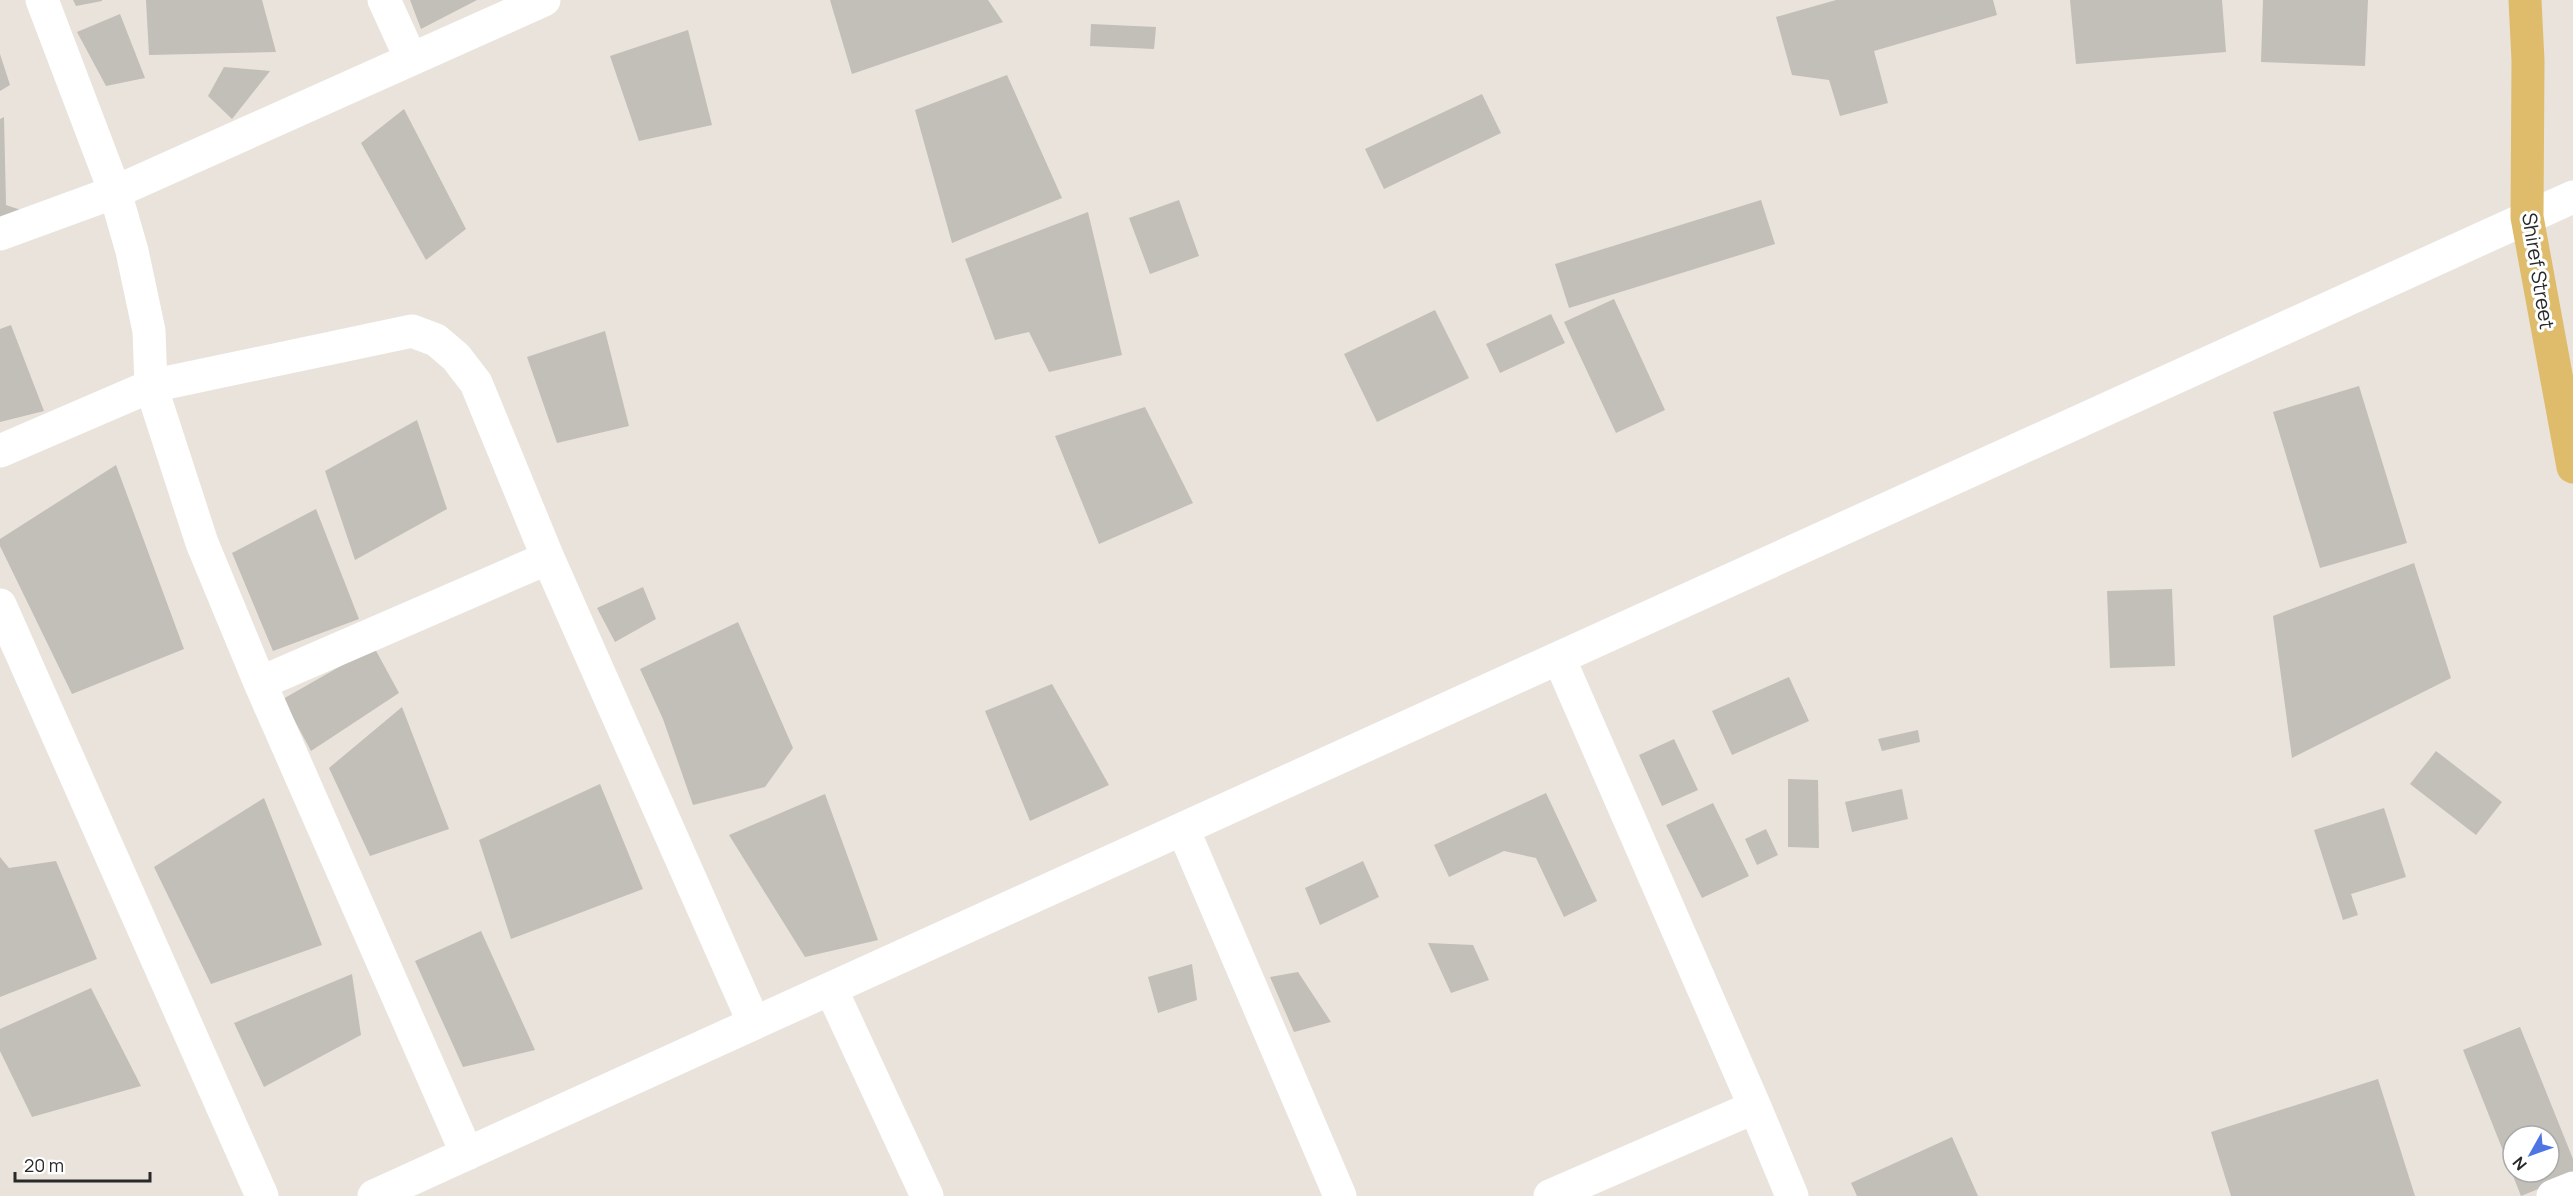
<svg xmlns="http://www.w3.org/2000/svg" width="2573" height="1196" viewBox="0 0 2573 1196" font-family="Manrope,sans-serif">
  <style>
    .building { fill: #c2beb8; fill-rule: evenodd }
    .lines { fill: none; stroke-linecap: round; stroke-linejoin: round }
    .minor { stroke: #fff; stroke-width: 33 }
    .major { stroke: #dfbc6c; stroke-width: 33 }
    .labels { text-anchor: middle; stroke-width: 6; stroke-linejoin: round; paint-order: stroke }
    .street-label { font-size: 20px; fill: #292929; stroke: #fff }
  </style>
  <rect width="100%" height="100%" fill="#e9e3dc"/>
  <path class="building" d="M73,0h29v1l-26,5z
    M146,0h116l14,52 -127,3z
    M410,0h67l-56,29z
    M830,0h158l15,22 -151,52z
    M1836,0h157l4,15 -123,36 14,52 -48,13 -11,-36 -37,-5 -16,-58z
    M2070,0h152l4,52 -150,12z
    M2263,0h105l-3,66 -104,-4z
    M120,14l25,64 -39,8 -29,-54z
    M1091,24l65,3 -2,22 -64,-3z
    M688,30l24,95 -73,16 -29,-85z
    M0,54l10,31 -10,6z
    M224,67l46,4 -38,48 -24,-23z
    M1007,75l55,123 -110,45 -37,-133z
    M1482,94l19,39 -117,56 -19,-40z
    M404,109l62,120 -40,31 -65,-117z
    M4,117l2,88 36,12 -42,4v-102z
    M1179,200l20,56 -49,18 -21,-56z
    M1761,200l14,44 -206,64 -14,-44z
    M1088,212l34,143 -73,17 -20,-40 -34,8 -30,-81z
    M1614,299l51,111 -49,23 -52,-111z
    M1435,310l34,68 -92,44 -33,-68z
    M1551,314l14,29 -65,30 -14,-29z
    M11,325l33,86 -44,11v-93z
    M605,331l24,95 -72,17 -30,-86z
    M2359,386l48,157 -87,25 -47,-156z
    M1145,407l48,96 -94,41 -44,-108z
    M417,420l30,89 -92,51 -30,-89z
    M116,465l68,184 -112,45 -72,-148v-7z
    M316,509l43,110 -86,32 -41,-98z
    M2414,563l37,115 -159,80 -19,-142z
    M643,587l13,32 -41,23 -18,-34z
    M2172,589l3,77 -65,2 -3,-77z
    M738,622l55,126 -28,39 -72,18 -30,-86 -23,-50z
    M374,647l25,46 -88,58 -28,-52z
    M1789,677l20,44 -77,34 -20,-44z
    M1052,684l57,101 -79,36 -45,-110z
    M402,707l47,122 -79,27 -41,-88z
    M1918,730l2,12 -38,9 -4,-12z
    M1674,739l24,51 -36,16 -23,-51z
    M2436,751l66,51 -26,33 -66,-51z
    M1788,779l30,1 1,68 -31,-1z
    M600,784l43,105 -132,50 -32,-99z
    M1902,789l6,30 -56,13 -7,-30z
    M1546,793l51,108 -33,16 -28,-59 -32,-7 -55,26 -15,-32z
    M825,794l53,146 -73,17 -76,-122z
    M264,798l58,147 -111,39 -57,-117z
    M1713,803l36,73 -47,22 -36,-73z
    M2384,808l22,69 -55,17 7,21 -15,5 -29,-90z
    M1766,829l12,26 -21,10 -12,-26z
    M0,857l9,11 47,-7 41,98 -97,38z
    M1363,861l16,36 -59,28 -15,-37z
    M481,931l54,119 -72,17 -48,-106z
    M1428,943l45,2 16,35 -38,13z
    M1192,964l5,36 -39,13 -10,-36z
    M1298,972l33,50 -37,10 -24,-55z
    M352,974l9,61 -97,52 -30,-64z
    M91,988l50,98 -109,31 -32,-66v-22z
    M2520,1027l53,132v16l-52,21 -58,-146zM2513,1136h36v36h-36z
    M2378,1079l37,117h-184l-20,-64z
    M1952,1137l26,59h-121l-6,-13z"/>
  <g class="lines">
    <path class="minor" d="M42,0l73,192 17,59 17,80 2,55 51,157 58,140 207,471
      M384,0l27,59
      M0,234l115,-42 429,-192
      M0,451l151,-65 261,-55 24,9 20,17 20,26 72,175 206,465
      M0,605l262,591
      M1559,658l196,449 37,89
      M260,683l288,-125
      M1183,829l157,367
      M831,989l96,207
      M374,1196l2199,-999
      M1550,1196l205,-89
      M2553,1196l20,-8"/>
    <path class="major" d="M2525,0l3,61 -1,156 46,250"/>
  </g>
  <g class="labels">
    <g class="street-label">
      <text transform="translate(2538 271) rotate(81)" y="7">Shiref Street</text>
    </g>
  </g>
  <g transform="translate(2531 1154) rotate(230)"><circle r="28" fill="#ffffff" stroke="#a9a9a9" stroke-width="1.5"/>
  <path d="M0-4.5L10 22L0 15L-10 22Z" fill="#4f75e3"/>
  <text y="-9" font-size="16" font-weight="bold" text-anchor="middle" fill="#292929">N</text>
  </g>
  <path d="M15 1172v9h135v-9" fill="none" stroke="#292929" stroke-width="3"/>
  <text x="24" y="1172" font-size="18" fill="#292929" stroke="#ffffff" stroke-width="4.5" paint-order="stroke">20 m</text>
</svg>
